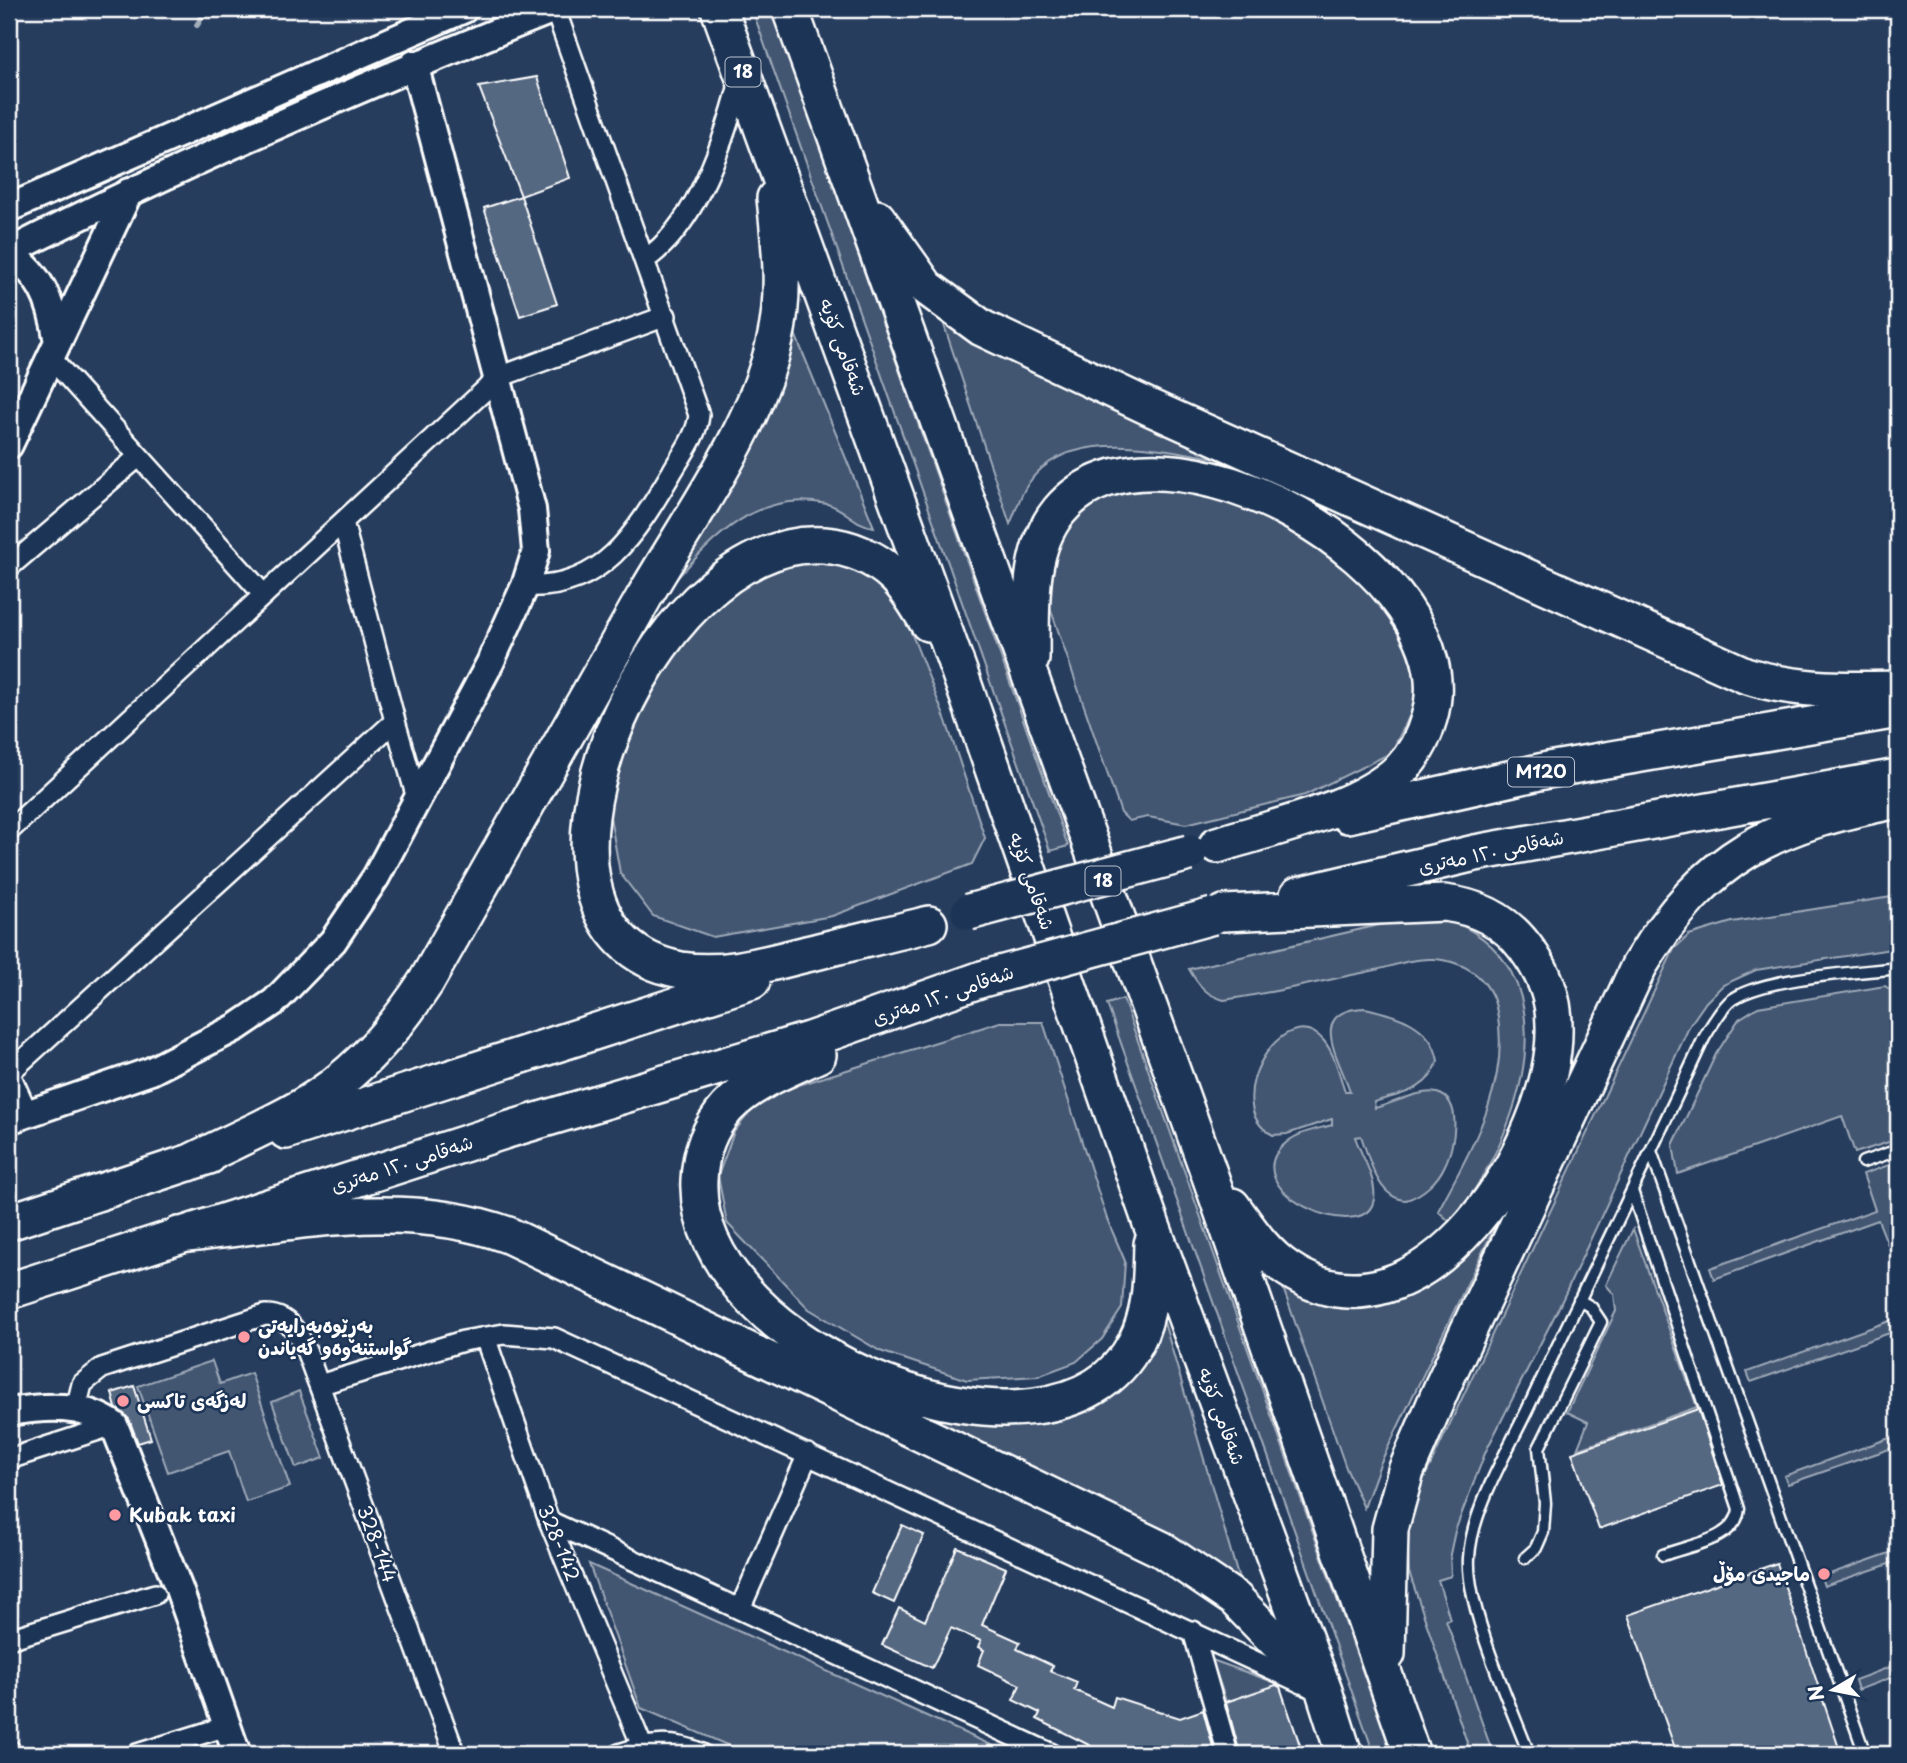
<svg xmlns="http://www.w3.org/2000/svg" width="1907" height="1763" viewBox="0 0 1907 1763" font-family="'Playpen Sans','Playpen Sans Arabic',sans-serif">
  <style>
    .green { fill: #425672; stroke: #a0aab8; stroke-width: 2 }
    .lines { fill: none; stroke-linecap: round; stroke-linejoin: round }
    .stream { stroke: #a4aebb; stroke-width: 6 }
    .building { fill: #556781; stroke: #fff; stroke-width: 2 }
    .lane-casing { stroke: #fff; stroke-width: 15 }
    .street-casing { stroke: #fff; stroke-width: 24 }
    .secondary-casing { stroke: #fff; stroke-width: 32 }
    .highway-casing { stroke: #fff; stroke-width: 40 }
    .lane { stroke: #1d3557; stroke-width: 10 }
    .street { stroke: #1d3557; stroke-width: 19 }
    .secondary { stroke: #1d3557; stroke-width: 26 }
    .highway { stroke: #1d3557; stroke-width: 35 }
    .highway-bridge-casing { stroke: #fff; stroke-width: 40; stroke-linecap: butt }
    .highway-bridge { stroke: #1d3557; stroke-width: 35 }
    .poi-dot { fill: #ff9aa2; stroke: #1d3557; stroke-width: 2.5 }
    .labels { text-anchor: middle; stroke-width: 5; stroke-linejoin: round; paint-order: stroke }
    .shield { fill: #1d3557; stroke: #bbc2cd; stroke-width: 2 }
    .shield-label { font-size: 18px; font-weight: bold; fill: #fff }
    .street-label { font-size: 19px; fill: #fff; stroke: #1d3557 }
    .poi-label { font-size: 19px; font-weight: bold; fill: #fff; stroke: #1d3557; text-anchor: start }
  </style>
  <rect width="100%" height="100%" fill="#263d5e"/>
  <filter id="ink" filterUnits="userSpaceOnUse"><feTurbulence type="fractalNoise" baseFrequency=".0143" numOctaves="2"/><feDisplacementMap in="SourceGraphic" scale="14" xChannelSelector="R" yChannelSelector="G"/><feConvolveMatrix kernelMatrix="1 2 1 2 8 2 1 2 1" color-interpolation-filters="sRGB"/></filter>
  <g filter="url(#ink)">
    <path class="green" d="M752,9h19l297,837 -18,5z
      M940,313l292,148c-60,-9 -163,-39 -204,23 -8,11 -12,27 -18,40z
      M789,319l85,208c-20,-2 -29,-19 -47,-23 -81,-18 -127,51 -176,103z
      M1158,486l86,20 88,46 66,73 17,51v29l-24,48 -86,42 -119,29 -38,-7 -19,4 -8,-8 -77,-223 7,-47 30,-31 34,-22z
      M840,558l54,31 52,132 39,117 -13,26 -140,52 -119,21 -60,-21 -33,-43 -10,-56v-50l21,-56 113,-144z
      M1898,896v52l-142,22 -33,15 -17,17 -16,23 -130,280 -74,146 -31,80 -5,23 1,22 -13,4 12,39 -4,1 47,134h-22l-62,-182 -2,-42 14,-45 253,-536 15,-14 43,-13z
      M1441,917c140,46 80,224 9,305l-12,-11c33,-62 73,-127 59,-199 -6,-33 -31,-51 -64,-53 -21,-1 -42,8 -62,12 -49,10 -98,22 -147,29 -18,-5 -26,-15 -35,-31l203,-47z
      M1885,986l10,7 3,17v129l-43,14 -13,-37 -164,58 -5,-29 43,-91 23,-35 19,-12z
      M1123,999l269,755h-18l-267,-750z
      M1365,1008c31,7 67,16 73,53 -9,30 -38,33 -64,41l1,6c18,-4 44,-19 62,-15 27,7 17,55 8,72 -7,16 -22,30 -39,35 -28,-1 -37,-42 -45,-64l-6,1c6,18 22,42 19,62 -8,50 -146,-10 -87,-57 12,-10 31,-13 45,-17v-6l-45,15 -14,1c-57,-29 12,-142 51,-94 11,13 15,34 21,50h5c-10,-31 -45,-81 15,-83z
      M1000,1022h43l64,197 18,42 -3,47 -20,31 -26,23 -38,14 -71,4 -87,-29 -71,-42 -82,-86 -9,-47 16,-44 24,-30 41,-17z
      M1898,1162v92l-6,1 -14,-35 -164,59 -4,-11 165,-58 -12,-36z
      M1498,1220l-118,244 -16,44 -18,-40 -64,-183 132,4 35,-17 30,-38z
      M1633,1229l64,178 -120,43 11,-28 -21,-10 49,-101 -2,-17 -8,-9z
      M1898,1318v12l-147,52 -4,-10z
      M1164,1322l76,261 -41,-30 -92,-46 -253,-116 147,30 34,3 35,-12 67,-56z
      M212,1361l8,23 31,-11 39,114 -44,15 -17,-51 -61,21 -30,-86z
      M299,1391l25,67 -28,10 -24,-66z
      M1898,1435v11l-110,38 -4,-8z
      M1898,1550v11l-74,25 -3,-9z
      M589,1564l422,190h-263l-107,-46z
      M1212,1660l67,24 24,70h-59z
      M1898,1664v11l-40,15 -3,-10z"/>
    <g class="lines">
      <path class="stream" d="M197,25l10,-16
        M9,328v-1"/>
    </g>
    <path class="building" d="M537,77l33,101 -49,18 -42,-109z
      M521,196l36,108 -37,12 -36,-108z
      M134,1386l17,53 -13,4 -9,-24 -13,-11 -4,-15z
      M1698,1409l25,76 -124,44 -27,-76z
      M902,1525l22,10 -30,68 -22,-10z
      M957,1547l49,21 -24,57 38,17 -3,7 36,17 -3,5 27,11 -3,8 38,17 3,-10 65,21 23,-8 12,44h-120l2,-5 -60,-30 3,-6 -27,-13 7,-15 -42,-20 6,-15 -6,-3 3,-6 -30,-13 -19,40 -50,-23 17,-37 26,13z
      M1777,1563l64,191h-164l-49,-139z
      M1276,1685l4,2 23,67h-63l-14,-52z"/>
    <g class="lines">
      <g class="lane-casing">
        <path id="lane" d="M1651,1151l214,603
          M1863,1162l35,-12
          M1632,1191l107,318c-3,31 -50,36 -76,46
          M1525,1558l11,-10 7,-16 2,-29 -6,-55 62,-126 -10,-15 -12,-7
          M1529,1754c-19,-50 -63,-146 -60,-196 2,-48 40,-109 60,-152 58,-123 118,-245 175,-368 7,-12 15,-26 25,-36 30,-25 128,-29 169,-34"/>
      </g>
      <g class="street-casing">
        <path id="street" d="M646,259c52,-36 80,-123 95,-182
          M50,357l214,238
          M343,522l52,199
          M9,567l128,-109
          M525,586c78,5 112,-55 147,-114 10,-18 25,-36 27,-57l-144,-406
          M9,831l490,-454 167,-61
          M9,1072l19,42
          M9,1073l386,-352 23,81
          M485,1337l64,184 93,225
          M319,1385l144,-44 41,-7 50,4 748,345
          M76,1409l6,-25 20,-16 163,-53c35,-1 43,44 54,70l136,369
          M9,1459l105,-34
          M549,1521l503,233
          M740,1609l68,-155
          M1193,1631l35,123
          M9,1639l146,-45
          M9,1749l1,5
          M137,1754l90,-28
          M619,1754c28,-10 54,-13 83,0"/>
      </g>
      <g class="secondary-casing">
        <path id="secondary" d="M9,208l455,-199
          M9,252c177,-90 360,-169 545,-243
          M9,252c31,23 42,47 48,85
          M9,445l120,-253
          M9,1120l142,-49 86,-44 37,-25 59,-61 43,-64 114,-214 35,-77 11,-35 -4,-42 -118,-445
          M9,1412c38,-6 72,-9 105,13l65,164 58,165"/>
      </g>
      <g class="highway-casing">
        <path id="highway" d="M719,9l241,665 192,552 172,465 20,63
          M790,9l420,1167 202,578
          M877,218l49,69 56,41 169,80 594,267c52,17 100,15 153,14
          M928,623c-10,-16 -19,-33 -33,-47 -19,-18 -45,-29 -71,-31 -178,-13 -344,389 -143,425 45,7 88,-7 130,-17 39,-10 79,-19 118,-29
          M1031,659c1,-48 -5,-108 28,-148 99,-120 415,61 370,207 -5,18 -14,37 -28,51 -45,42 -125,57 -184,76
          M1348,815l200,-45 350,-60
          M1298,895l177,-42 423,-76
          M1224,913l220,-10c34,4 61,17 81,44 17,22 29,49 29,78 4,114 -133,334 -266,244 -24,-16 -39,-40 -56,-63
          M818,1055c-30,14 -68,28 -91,53 -18,20 -27,45 -28,72 -8,172 358,317 437,162 16,-31 15,-65 16,-98
          M286,1131l466,-150
          M189,1163c43,-22 91,-41 130,-67 45,-30 78,-70 107,-114 72,-128 144,-256 217,-383 46,-80 112,-169 132,-259 11,-48 5,-94 0,-142
          M9,1222l200,-66
          M179,1235c110,-11 223,-39 329,0l653,314 74,50 79,81
          M9,1291l498,-161 302,-90 173,-61
          M1387,1654l3,-125 16,-58 37,-86 196,-419c68,-112 134,-142 259,-166"/>
      </g>
      <use href="#lane" class="lane"/>
      <use href="#street" class="street"/>
      <use href="#secondary" class="secondary"/>
      <use href="#highway" class="highway"/>
      <g class="highway-bridge-casing">
        <path id="highway-bridge" d="M969,912l220,-59
          M982,979l231,-63"/>
      </g>
      <use href="#highway-bridge" class="highway-bridge"/>
    </g>
  </g>
  <g class="poi-dot">
    <circle cx="244" cy="1337" r="7"/>
    <circle cx="123" cy="1401" r="7"/>
    <circle cx="115" cy="1515" r="7"/>
    <circle cx="1824" cy="1574" r="7"/>
  </g>
  <g class="labels">
    <g class="shield">
      <rect x="725.5" y="57.5" width="35" height="29" rx="5"/>
      <rect x="1508" y="757.5" width="66" height="29" rx="5"/>
      <rect x="1085.5" y="866.5" width="35" height="29" rx="5"/>
    </g>
    <g class="shield-label">
      <text x="743" y="78">18</text>
      <text x="1541" y="778">M120</text>
      <text x="1103" y="887">18</text>
    </g>
    <g class="street-label">
      <text transform="translate(843 347) rotate(70)" y="7">شەقامی کۆیە</text>
      <text transform="translate(1491 852) rotate(-12)" y="7">شەقامی ١٢٠ مەتری</text>
      <text transform="translate(1032 881) rotate(71)" y="7">شەقامی کۆیە</text>
      <text transform="translate(943 995) rotate(-19)" y="7">شەقامی ١٢٠ مەتری</text>
      <text transform="translate(402 1164) rotate(-18)" y="7">شەقامی ١٢٠ مەتری</text>
      <text transform="translate(1222 1416) rotate(70)" y="7">شەقامی کۆیە</text>
      <text transform="translate(559 1543) rotate(68)" y="7">328-142</text>
      <text transform="translate(377 1544) rotate(70)" y="7">328-144</text>
    </g>
    <g class="poi-label">
      <text x="258" y="1333">بەڕێوەبەرایەتی<tspan x="258" dy="22">گواستنەوەو گەیاندن</tspan></text>
      <text x="137" y="1408">لەزگەی تاکسی</text>
      <text x="129" y="1522">Kubak taxi</text>
      <text x="1810" y="1581" text-anchor="end">ماجیدی مۆڵ</text>
    </g>
  </g>
  <rect width="1907" height="1763" fill="none" stroke="#1d3557" stroke-width="35"/>
  <rect x="18" y="18" width="1872" height="1728" fill="none" stroke="#fff" stroke-width="2.5" filter="url(#ink)"/>
  <g transform="translate(1833 1690) rotate(260)" stroke="#1d3557" stroke-width="5" paint-order="stroke">
  <path d="M0-5L12 26L0 18L-12 26Z" fill="#ffffff"/>
  <text y="-10" font-size="19" font-weight="bold" text-anchor="middle" fill="#ffffff">N</text>
  </g>
</svg>
